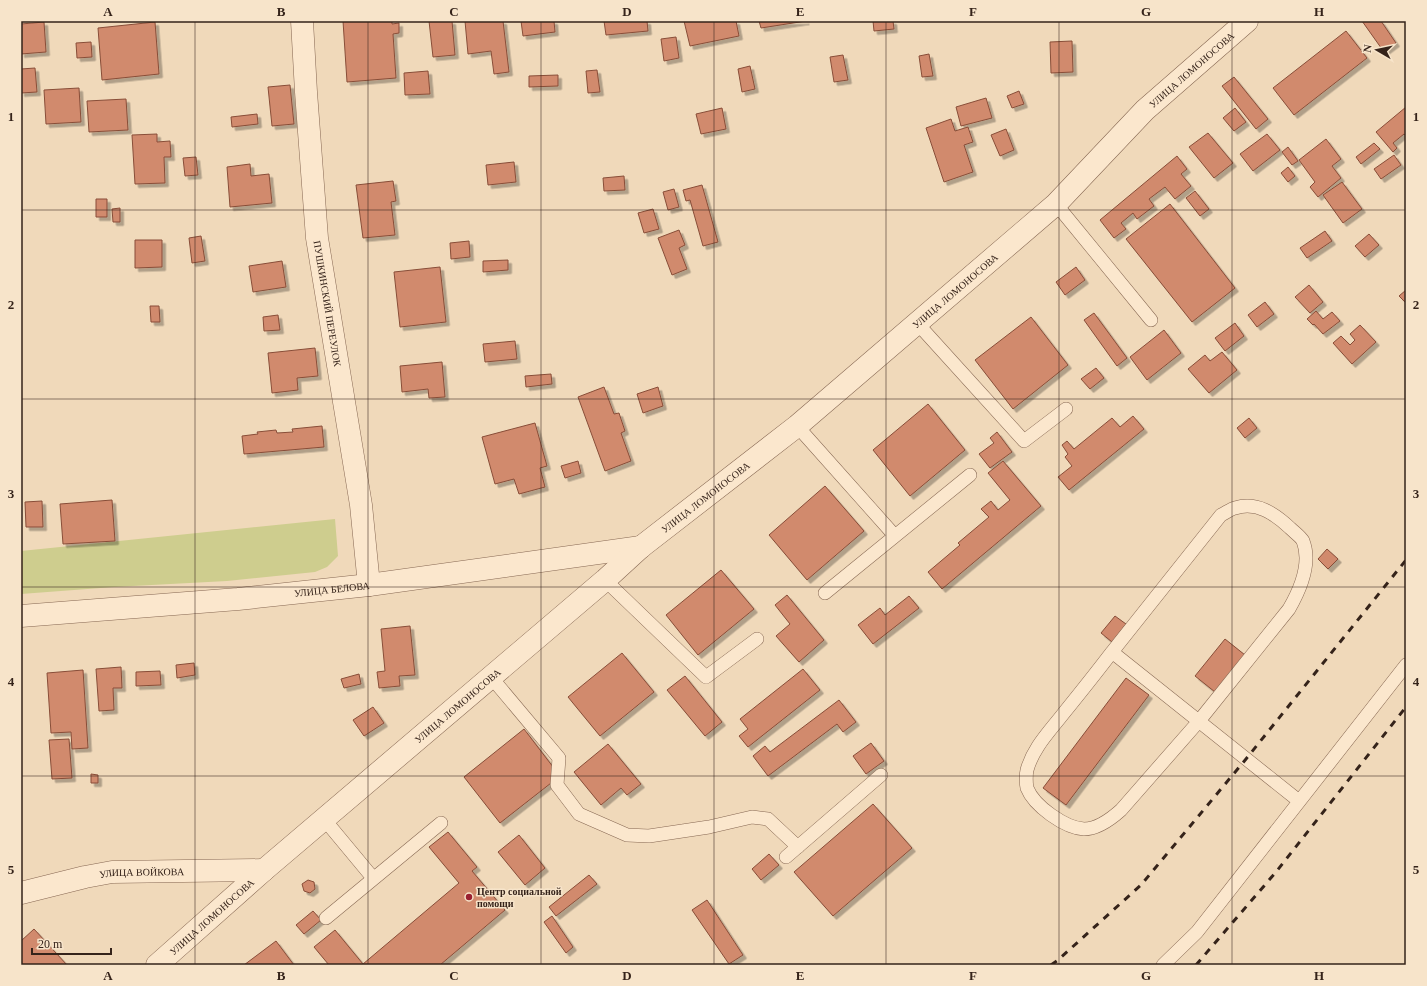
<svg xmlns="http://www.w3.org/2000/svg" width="1427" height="986" viewBox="0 0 1427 986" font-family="Georgia,serif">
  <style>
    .green { fill: #cecd8e }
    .building { fill: #d18a6d; stroke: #884d38; filter: url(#shadow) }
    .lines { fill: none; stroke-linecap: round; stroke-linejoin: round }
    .lane-casing { stroke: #876853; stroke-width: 14 }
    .street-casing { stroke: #876853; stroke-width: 23 }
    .lane { stroke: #fbe7cd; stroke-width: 13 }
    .street { stroke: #fbe7cd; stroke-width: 22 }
    .rail { stroke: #35231a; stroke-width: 3; stroke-dasharray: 7 7; stroke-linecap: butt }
    .grid { fill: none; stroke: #35231a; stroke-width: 1; stroke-opacity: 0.55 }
    .poi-dot { fill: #9a2031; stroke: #f7e4ca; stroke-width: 1.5 }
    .labels { text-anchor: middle; stroke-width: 3; stroke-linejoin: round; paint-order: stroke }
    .street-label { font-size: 10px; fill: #35231a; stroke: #f7e4ca }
    .poi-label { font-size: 10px; font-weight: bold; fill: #35231a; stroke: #f7e4ca; text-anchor: start }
    .neatline { fill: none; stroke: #35231a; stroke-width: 1.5 }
    .grid-label { font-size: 13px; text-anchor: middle; font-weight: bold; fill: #35231a }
  </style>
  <defs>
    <filter id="shadow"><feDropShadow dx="3.5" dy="3.5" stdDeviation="0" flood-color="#0004"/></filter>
  </defs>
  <rect width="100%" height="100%" fill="#f0d9ba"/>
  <path class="green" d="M335,519l3,37 -11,11 -12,5 -88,9 -113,6 -93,7v-43z"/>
  <path class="building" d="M343,21h49v3l7,-1v10l-6,1 3,44 -49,4z
    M429,21h23l3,34 -22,2z
    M465,21h38l6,51 -15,2 -3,-23 -23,3z
    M521,21h33l1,11 -32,4z
    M604,21h43l1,10 -42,4z
    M684,21h52l3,15 -49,10z
    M759,21h47l-45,7z
    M873,21h20l1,8 -20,2z
    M1362,21h19l15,22 -12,9z
    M44,22l2,30 -25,2v-30z
    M155,22l4,52 -57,6 -4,-52z
    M1346,31l21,27 -73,57 -21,-27z
    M676,37l3,21 -15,3 -3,-22z
    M1072,41l1,31 -22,1 -1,-31z
    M91,42l1,15 -15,1 -1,-15z
    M929,54l4,22 -11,1 -3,-21z
    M843,55l5,25 -14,2 -4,-25z
    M750,66l5,23 -13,3 -4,-23z
    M35,68l2,24 -16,1v-24z
    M597,70l3,22 -12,1 -2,-22z
    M428,71l2,23 -25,1 -1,-22z
    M558,75v11l-29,1v-11z
    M1234,77l34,42 -12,10 -34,-43z
    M290,85l4,39 -22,2 -4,-39z
    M79,88l2,34 -35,2 -2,-34z
    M1019,91l5,13 -12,4 -5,-12z
    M986,98l6,20 -31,8 -5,-19z
    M126,99l2,31 -39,2 -2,-31z
    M1406,107v29l-2,-2 -11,9 4,5 -4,4 -17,-20z
    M722,108l4,21 -25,5 -5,-20z
    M1235,108l11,14 -12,9 -11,-13z
    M257,114l1,10 -26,3 -1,-10z
    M951,119l4,12 13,-4 5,15 -9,3 9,27 -29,10 -18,-54z
    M1006,129l8,21 -14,6 -9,-21z
    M1208,133l25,30 -19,15 -25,-31z
    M157,134v8l13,-1 1,16h-7l1,26 -30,1 -3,-49z
    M1267,134l13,16 -27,21 -13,-17z
    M1326,139l15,20 -9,7 9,12 -23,19 -8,-10 5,-5 -16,-22z
    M1374,143l6,6 -19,15 -5,-7z
    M1288,147l10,14 -6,4 -10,-13z
    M1394,155l7,10 -20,14 -7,-10z
    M1177,156l10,13 -6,5 10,12 -16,13 -10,-12 -16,12 5,7 -17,13 -4,-6 -12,10 5,6 -12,9 -14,-18z
    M196,157l2,18 -13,1 -2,-18z
    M514,162l2,20 -28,3 -2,-20z
    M250,164l1,12 18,-2 3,29 -42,4 -3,-40z
    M1288,167l7,9 -7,6 -7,-9z
    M624,176l1,14 -21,1 -1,-13z
    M393,181l3,20 -5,1 4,33 -32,3 -7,-53z
    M1342,182l20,27 -19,14 -20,-28z
    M702,185l16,57 -15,4 -13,-46 -4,1 -3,-11z
    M674,189l5,18 -11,3 -5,-18z
    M1195,191l14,18 -9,7 -14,-18z
    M96,199h11v18h-11z
    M1170,204l65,84 -43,34 -66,-83z
    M120,208v14h-7l-1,-13z
    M653,209l6,20 -15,4 -6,-20z
    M679,230l6,15 -6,3 8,21 -15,6 -14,-37z
    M1325,231l7,10 -25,17 -7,-10z
    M1369,234l10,11 -14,12 -10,-11z
    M201,236l4,25 -13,2 -3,-25z
    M135,240h27v27l-27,1z
    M469,241l1,16 -19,2 -1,-16z
    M508,260v10l-25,2v-11z
    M282,261l4,26 -33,5 -4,-26z
    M440,267l6,55 -46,5 -6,-55z
    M1076,267l9,13 -20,15 -9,-13z
    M1309,285l14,17 -13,11 -15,-16z
    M1406,290v13l-7,-7z
    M1265,302l9,12 -17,13 -9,-12z
    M150,306h9l1,16h-9z
    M1316,311l7,8 9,-7 8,9 -17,13 -9,-10 -1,1 -6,-6z
    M1094,313l33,45 -10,8 -33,-46z
    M278,315l2,15 -16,1 -1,-14z
    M1031,317l37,48 -55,44 -38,-49z
    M1235,323l9,13 -19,15 -10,-13z
    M1360,325l16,17 -24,22 -19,-21 8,-7 9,9 5,-5 -5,-6z
    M1164,330l17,23 -34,27 -17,-23z
    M515,341l2,18 -32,3 -2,-18z
    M315,348l3,28 -21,2 1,12 -26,3 -4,-40z
    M1222,352l15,18 -28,23 -21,-24 17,-14 5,6z
    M442,362l3,35 -16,1 -1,-9 -26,3 -2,-26z
    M1096,368l8,10 -14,11 -9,-10z
    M551,374l1,10 -26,3 -1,-11z
    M604,387l10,27 5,-1 6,18 -4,2 10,28 -26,10 -27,-74z
    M658,387l5,19 -20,7 -6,-19z
    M928,404l37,46 -55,46 -37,-46z
    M1133,416l11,13 -75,61 -11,-13 14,-11 -7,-9 3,-3 -6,-9 5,-4 7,8 38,-31 8,9z
    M1249,418l8,10 -12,10 -8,-10z
    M535,423l12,43 -7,2 5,19 -26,7 -5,-15 -19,5 -13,-47z
    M322,426l2,21 -80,7 -2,-18 16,-2 -1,-2 19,-2 1,3 16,-1 -1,-3z
    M997,432l15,20 -22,16 -11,-14 15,-11 -4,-5z
    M578,461l3,12 -16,5 -4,-12z
    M1003,461l38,45 -99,83 -14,-17 32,-27 -2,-2 31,-26 -8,-8 10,-8 7,9 12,-10 -22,-27z
    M825,486l39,45 -57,49 -38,-45z
    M112,500l3,41 -52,3 -3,-40z
    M42,501l1,26h-17l-1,-25z
    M1327,549l11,10 -10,10 -10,-10z
    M721,570l33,39 -56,46 -32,-40z
    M787,595l37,45 -25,22 -23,-26 14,-12 -15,-19z
    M909,596l10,12 -46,36 -15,-19 22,-17 5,7z
    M1115,616l11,8 -14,18 -11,-9z
    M410,626l5,49 -16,1 1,10 -21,2 -2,-16 8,-1 -4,-42z
    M1225,639l20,16 -30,37 -20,-16z
    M622,653l32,39 -54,44 -32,-39z
    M194,663l1,12 -18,3 -1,-13z
    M121,667l1,21h-9l1,22 -15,1 -3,-42z
    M803,669l17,21 -72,57 -9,-11 9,-7 -8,-10z
    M83,670l5,78 -16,1 -1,-17 -20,1 -4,-60z
    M160,671l1,14 -25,1v-14z
    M359,674l2,10 -17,4 -3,-9z
    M685,676l37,46 -17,14 -38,-46z
    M1126,678l23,17 -83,110 -23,-17z
    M839,700l17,22 -13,10 -6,-8 -69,52 -15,-20 12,-10 5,6z
    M373,707l11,16 -20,13 -11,-16z
    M524,729l36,47 -60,47 -36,-46z
    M69,739l3,39 -20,1 -3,-39z
    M871,743l13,18 -18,13 -13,-18z
    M608,744l33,40 -14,11 -6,-7 -20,17 -27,-33z
    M91,774l7,1v8h-7z
    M873,804l39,44 -79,68 -39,-44z
    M448,832l29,35 -5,4 33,39 -65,55h-111l-15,-18 21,-17 28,34 96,-81 -30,-36z
    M519,835l26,33 -20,17 -27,-33z
    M769,854l10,11 -18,15 -9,-11z
    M589,875l8,9 -41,32 -7,-9z
    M308,880l6,2 1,7 -5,4 -6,-2 -2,-7z
    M707,900l36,55 -14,9 -37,-54z
    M313,911l8,9 -17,14 -8,-9z
    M552,916l21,31 -7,6 -22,-31z
    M34,929l33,36h-46v-24z
    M276,941l18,24h-50z"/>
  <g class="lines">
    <g class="lane-casing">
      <path id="lane" d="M1056,204l95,116
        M917,323l107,118 42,-32
        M797,426l98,110
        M605,580l101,97 51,-38
        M825,593l145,-118
        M1112,652l109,-137c5,-2 9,-6 14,-7 22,-7 40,6 55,20 4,4 11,9 13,13 9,23 -3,49 -14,68l-90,112 -78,89c-10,9 -23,19 -37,19 -19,-1 -50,-23 -57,-41 -1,-5 -1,-14 0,-18 6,-22 22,-38 36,-56 17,-21 33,-41 49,-62l187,149
        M491,677l68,81 -2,27 22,29 48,21 22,1 60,-9 43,-10 16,2 30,28
        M324,819l49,59
        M786,857l95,-82
        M326,918l115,-95
        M1163,965l34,-33 209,-267"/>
    </g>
    <g class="street-casing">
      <g id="street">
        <path id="s1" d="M302,21l4,71 11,146 44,267 8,80"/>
        <path id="s2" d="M21,616l217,-17 131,-14 272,-38"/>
        <path id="s3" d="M21,893l64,-16 27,-5 152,-2"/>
        <path id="s4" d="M157,965l107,-95 341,-290 36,-33 156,-121 259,-222 89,-94 102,-89"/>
      </g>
    </g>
    <use href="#lane" class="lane"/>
    <use href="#street" class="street"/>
    <path class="rail" d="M1051,965l7,-5 83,-75 105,-126 160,-199
      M1196,965l80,-93 130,-165"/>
  </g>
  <path class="grid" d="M195,21v944M368,21v944M541,21v944M714,21v944M886,21v944M1059,21v944M1232,21v944M21,210h1385M21,399h1385M21,587h1385M21,776h1385"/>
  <circle class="poi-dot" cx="469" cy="897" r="4"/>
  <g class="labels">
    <g class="street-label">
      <text dy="4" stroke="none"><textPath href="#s4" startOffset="1369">УЛИЦА ЛОМОНОСОВА</textPath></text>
      <text dy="4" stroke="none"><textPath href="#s4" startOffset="1045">УЛИЦА ЛОМОНОСОВА</textPath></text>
      <text dy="4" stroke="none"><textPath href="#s1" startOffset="284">ПУШКИНСКИЙ ПЕРЕУЛОК</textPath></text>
      <text dy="4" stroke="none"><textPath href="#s4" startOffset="721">УЛИЦА ЛОМОНОСОВА</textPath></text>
      <text dy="4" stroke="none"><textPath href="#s2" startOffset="312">УЛИЦА БЕЛОВА</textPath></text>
      <text dy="4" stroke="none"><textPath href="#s4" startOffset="397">УЛИЦА ЛОМОНОСОВА</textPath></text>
      <text dy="4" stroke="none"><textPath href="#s3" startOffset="123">УЛИЦА ВОЙКОВА</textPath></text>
      <text dy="4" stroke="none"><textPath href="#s4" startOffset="73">УЛИЦА ЛОМОНОСОВА</textPath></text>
    </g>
    <g class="poi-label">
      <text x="477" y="895">Центр социальной<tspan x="477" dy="12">помощи</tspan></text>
    </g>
  </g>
  <rect width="1427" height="986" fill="none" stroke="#f7e4ca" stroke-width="44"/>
  <g transform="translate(1377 50) rotate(279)" stroke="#f7e4ca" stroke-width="3" paint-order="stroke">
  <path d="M0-3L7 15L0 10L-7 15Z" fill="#35231a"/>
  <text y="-6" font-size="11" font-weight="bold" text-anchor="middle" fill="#35231a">N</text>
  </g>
  <path d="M32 948v6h79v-6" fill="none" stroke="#35231a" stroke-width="2"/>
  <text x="38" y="948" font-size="12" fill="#35231a" stroke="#f7e4ca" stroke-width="3" paint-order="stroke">20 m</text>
  <rect x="22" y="22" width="1383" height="942" class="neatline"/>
  <g class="grid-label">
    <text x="108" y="16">A</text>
    <text x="281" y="16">B</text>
    <text x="454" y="16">C</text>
    <text x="627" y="16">D</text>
    <text x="800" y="16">E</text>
    <text x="973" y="16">F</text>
    <text x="1146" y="16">G</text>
    <text x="1319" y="16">H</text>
    <text x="11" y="121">1</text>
    <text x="1416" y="121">1</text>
    <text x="11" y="309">2</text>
    <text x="1416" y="309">2</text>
    <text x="11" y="498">3</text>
    <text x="1416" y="498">3</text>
    <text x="11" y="686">4</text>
    <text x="1416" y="686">4</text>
    <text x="11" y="874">5</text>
    <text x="1416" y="874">5</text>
    <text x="108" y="980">A</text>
    <text x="281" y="980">B</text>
    <text x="454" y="980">C</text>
    <text x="627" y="980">D</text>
    <text x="800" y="980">E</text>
    <text x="973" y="980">F</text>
    <text x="1146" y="980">G</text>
    <text x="1319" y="980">H</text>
  </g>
</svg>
